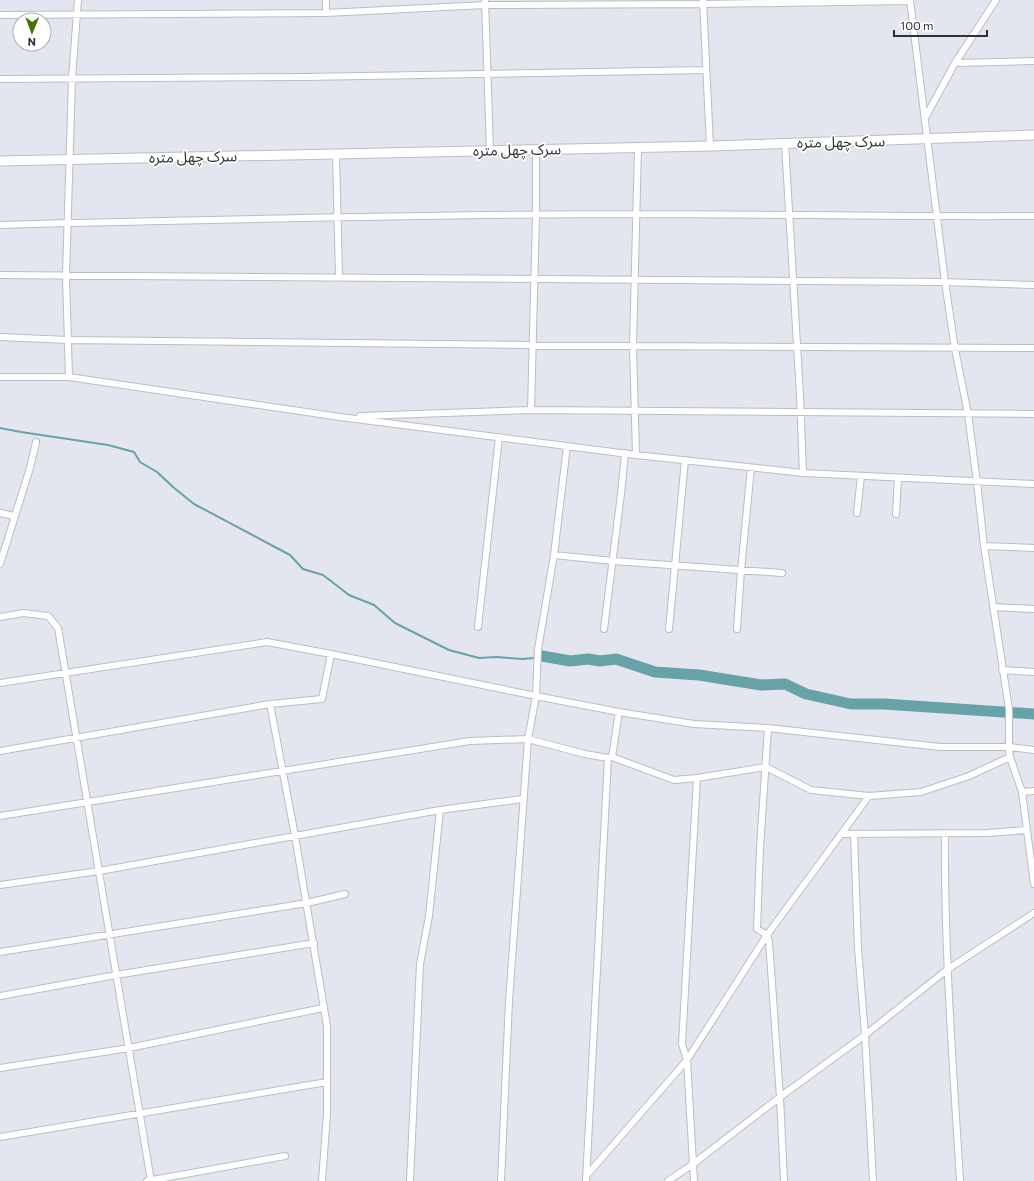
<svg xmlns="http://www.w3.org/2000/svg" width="1034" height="1181" viewBox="0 0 1034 1181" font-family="Commissioner,'Noto Sans Arabic',sans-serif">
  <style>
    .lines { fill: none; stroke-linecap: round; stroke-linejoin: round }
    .stream { stroke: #68a2a9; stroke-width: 2 }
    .river { stroke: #68a2a9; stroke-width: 11 }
    .street-casing { stroke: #bbbdc5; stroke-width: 8 }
    .secondary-casing { stroke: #bbbdc5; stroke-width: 11 }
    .street { stroke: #fff; stroke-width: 6 }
    .secondary { stroke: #fff; stroke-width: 9 }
    .labels { text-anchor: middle; stroke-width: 3.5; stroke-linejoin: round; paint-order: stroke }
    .street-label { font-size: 15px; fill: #303134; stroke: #fff }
  </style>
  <rect width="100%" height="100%" fill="#e3e6ee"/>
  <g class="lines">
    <path class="stream" d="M0,428l21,4 87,13 26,7 6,10 17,10 16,15 21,17 96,51 13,14 20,6 26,20 25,10 21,18 54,27 30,8 17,-1 27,2 10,-1"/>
    <path class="river" d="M542,656l28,5 18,-2 12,2 16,-2 39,13 44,3 62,10 24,-1 21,10 45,10h33l150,10"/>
    <g class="street-casing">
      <path id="street" d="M326,0v13
        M485,0l5,151
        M703,0l7,146
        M910,0l35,282 10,67 13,65 9,68 7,64 25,163v38l1,10 12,35 12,92
        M0,15l326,-2 159,-8 218,-1 207,-3
        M955,63l79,-2
        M0,79l305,-2 401,-7
        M925,118l30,-55 41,-63
        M785,143l15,252 3,78
        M336,154l3,123
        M0,225l67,-2c190,-4 379,-9 569,-9 132,0 265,3 398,2
        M0,275l945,7 89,3
        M0,337l68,3 565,6 401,2
        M0,377h69l271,40 296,38 167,18 231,11
        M69,377l-3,-101 6,-198 6,-78
        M531,410l5,-195v-65
        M360,416l171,-6 503,4
        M636,455l-3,-109 5,-199
        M0,513l14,3
        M857,513l4,-37
        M896,514l2,-36
        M984,546l50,2
        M554,555l59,6 169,12
        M0,564l30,-96 6,-26
        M993,607l41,2
        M0,617l23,-4 25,3 10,12 93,553
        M478,627l21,-190
        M604,629l17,-135 4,-41
        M669,629l16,-169
        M737,629l4,-59 10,-102
        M1002,670l32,2
        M0,683l267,-41 64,12 205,42 83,16 75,12 74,4 172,19h69l25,3
        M270,704l25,132 32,190v88l-5,67
        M768,728l-8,120 -3,81 10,6 2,6 11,156 4,84
        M0,751l270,-47 52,-5 9,-45
        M612,757l62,23 23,-2 -15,266 5,16 7,121
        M697,778l69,-11 45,23 58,6
        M1022,792l12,-1
        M0,816l470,-75 58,-2 57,15 23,4
        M842,834l145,-1 40,-3
        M854,834l4,114 7,87 8,146
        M945,834c-1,115 8,231 15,347
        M0,885l99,-14 341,-61 82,-11
        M0,952l307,-49 38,-9
        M0,996l116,-21 198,-32
        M0,1068l129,-20 194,-40
        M0,1137l327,-55
        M587,1175l100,-115 80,-125 102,-139 52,-4 48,-16 41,-19
        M147,1181l138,-25
        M410,1181l10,-217 9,-48 11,-106
        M501,1181l8,-180 19,-262 8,-43 2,-47 16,-94 13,-109
        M586,1181l22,-423 4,-1 7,-45
        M668,1181l25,-17 87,-67 85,-62 83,-66 86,-56"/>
    </g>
    <g class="secondary-casing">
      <path id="secondary" d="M0,161l710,-15 324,-11"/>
    </g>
    <use href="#street" class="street"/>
    <use href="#secondary" class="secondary"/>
  </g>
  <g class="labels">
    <g class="street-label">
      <text transform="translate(841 142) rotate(-1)" y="5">سرک چهل متره</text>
      <text transform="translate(517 150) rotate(-1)" y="5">سرک چهل متره</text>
      <text transform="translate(193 157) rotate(-1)" y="5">سرک چهل متره</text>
    </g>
  </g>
  <g transform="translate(32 32) rotate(181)"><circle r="19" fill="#ffffff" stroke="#acadae"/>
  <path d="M0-3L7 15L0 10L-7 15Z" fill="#417500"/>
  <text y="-6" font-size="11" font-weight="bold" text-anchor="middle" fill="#303134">N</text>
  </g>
  <path d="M894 30v6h93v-6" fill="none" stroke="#303134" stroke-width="2"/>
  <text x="900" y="30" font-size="12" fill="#303134" stroke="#ffffff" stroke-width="3" paint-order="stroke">100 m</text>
</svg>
